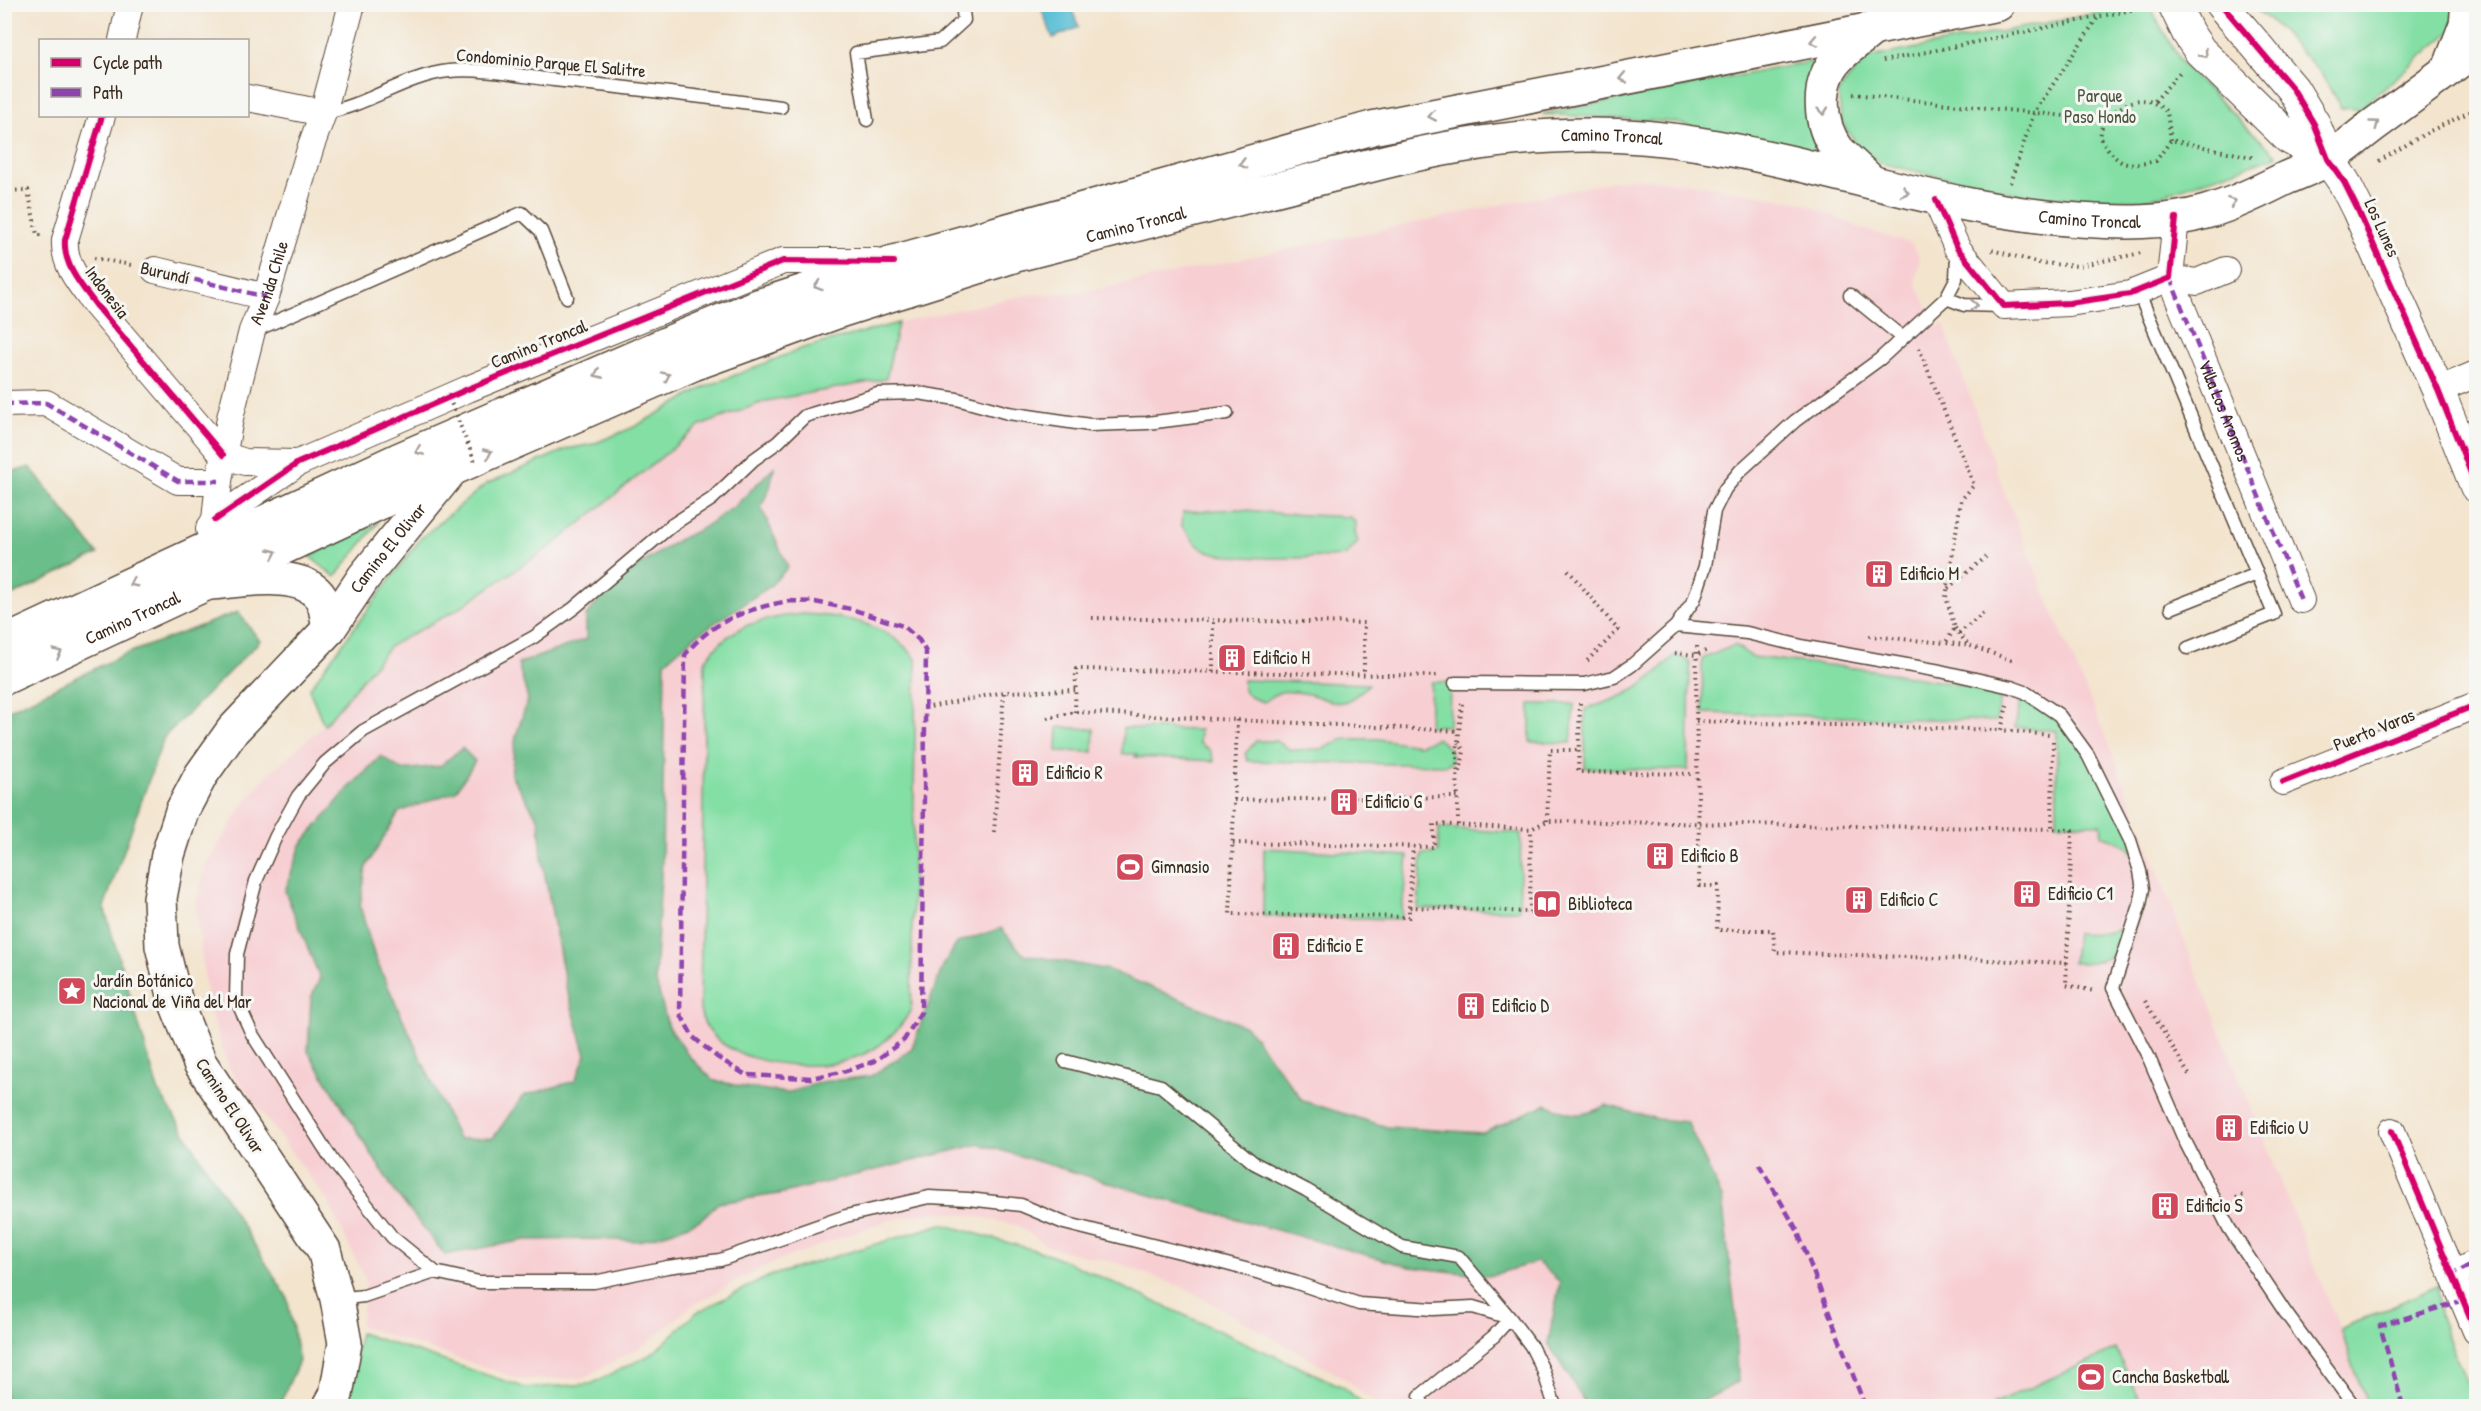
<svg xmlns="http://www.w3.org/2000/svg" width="2481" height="1411" viewBox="0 0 2481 1411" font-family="'Patrick Hand',sans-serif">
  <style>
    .built { fill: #f7cfd3 }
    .green { fill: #84dfa5; stroke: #608462; stroke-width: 1.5 }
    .forest { fill: #6bbe8a; stroke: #537454; stroke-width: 1.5 }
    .water { fill: #57bed5; stroke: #49747a; stroke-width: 1.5 }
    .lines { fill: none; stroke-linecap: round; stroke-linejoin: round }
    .service-casing { stroke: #574638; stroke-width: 15 }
    .minor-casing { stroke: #574638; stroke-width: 28 }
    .tertiary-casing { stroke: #574638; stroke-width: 34 }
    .secondary-casing { stroke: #574638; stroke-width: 36 }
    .primary-casing { stroke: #574638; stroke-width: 36 }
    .path { stroke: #574638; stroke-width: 4; stroke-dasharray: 1.5 4.5; stroke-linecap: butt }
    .service { stroke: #fff; stroke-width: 12 }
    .minor { stroke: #fff; stroke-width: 26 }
    .tertiary { stroke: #fff; stroke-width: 32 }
    .secondary { stroke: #fff; stroke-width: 33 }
    .primary { stroke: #fff; stroke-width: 33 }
    .path-bridge { stroke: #574638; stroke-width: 4; stroke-dasharray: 1.5 4.5; stroke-linecap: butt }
    .quiet { stroke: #8e44ad; stroke-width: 4.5; stroke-dasharray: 9 4.5; stroke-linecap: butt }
    .cycleway-casing { stroke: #f6f6f2; stroke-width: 10 }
    .cycleway { stroke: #d6006c; stroke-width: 6 }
    .oneway { stroke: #a79f9a }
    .labels { text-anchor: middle; stroke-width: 6; stroke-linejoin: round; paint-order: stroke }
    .street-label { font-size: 18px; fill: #3b2a1e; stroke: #f6f6f2 }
    .park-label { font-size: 18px; fill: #4d5740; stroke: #f6f6f2 }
    .poi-label { font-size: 18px; fill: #3b2a1e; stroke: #f6f6f2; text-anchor: start }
  </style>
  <rect width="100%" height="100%" fill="#f6f6f2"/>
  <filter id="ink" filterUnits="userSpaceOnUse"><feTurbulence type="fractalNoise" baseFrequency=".0167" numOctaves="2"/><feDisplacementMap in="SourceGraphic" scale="12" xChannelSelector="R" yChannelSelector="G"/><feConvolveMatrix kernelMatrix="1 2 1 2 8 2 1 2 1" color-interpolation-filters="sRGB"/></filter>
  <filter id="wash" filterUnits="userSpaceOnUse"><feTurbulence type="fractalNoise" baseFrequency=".008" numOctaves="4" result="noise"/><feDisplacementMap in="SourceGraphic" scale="24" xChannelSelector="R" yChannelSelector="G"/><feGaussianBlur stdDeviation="1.35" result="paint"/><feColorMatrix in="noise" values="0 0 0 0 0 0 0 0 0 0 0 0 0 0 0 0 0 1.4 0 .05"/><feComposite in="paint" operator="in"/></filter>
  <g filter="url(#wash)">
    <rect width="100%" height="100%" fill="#f3e4ce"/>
    <path class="built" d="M1629,178l63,5 112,20 58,26 50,15 8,15 -5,22 21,46 8,-2 1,2 59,164 41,103 62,145 84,219 149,371 28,77h-990l-31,-26 -161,-91 -66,-25 -72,-17 -31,-22 -48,-10 -36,-3 -44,8 -120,44 -75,40 -49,41 -63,33 -59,2 -163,-54 6,-45 -37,-78 -100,-135 -22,-66 -11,-96 9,-40 42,-67 22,-26 55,-48 66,-79 66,-36 101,-68 143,-116 66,-25 120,-22 12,-56 128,-28 57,-3z"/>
    <path class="green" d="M2139,5h9l35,60 94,91 -131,44 -115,-3 -152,-34 -19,-14 -18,-26 -4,-31 28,-34z
      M2250,5h205l-2,25 -94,79 -18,-1 -21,-36 -43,-46z
      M1814,61l-7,60 19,39 -153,-38 -131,-8z
      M898,323l-12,56 -120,22 -66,25 -143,116 -101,68 -66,36 -66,79 -15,-36 112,-151 65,-54 81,-35 26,-5 41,-17 69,-39 100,-40z
      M1237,509l48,5 65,3 6,6 -1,10 3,9 -13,14c-27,1 -126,7 -145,-9 -7,-5 -13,-15 -18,-21l1,-14z
      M379,522l-44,55 -26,-21z
      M802,614c43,2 86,9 114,45l-5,352c-12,18 -26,34 -47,43 -10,4 -24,9 -35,10 -42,5 -119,-4 -129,-54l5,-349c26,-37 54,-42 97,-47z
      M1735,645l17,12 120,13 130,22 -6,29 -293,-8 -1,-54z
      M1675,655l15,6 -2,109 -103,-2v-59c42,-12 60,-22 90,-54z
      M1243,680l126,4c-35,35 -36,10 -74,8 -4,0 -11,-1 -14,0 -5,1 -12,7 -17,10 -12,-3 -23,-8 -21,-22z
      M1431,682h19l-1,44h-20z
      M2021,698c12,8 27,14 40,22 8,7 18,19 25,27 18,25 58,110 59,139 0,19 -7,37 -17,52 -14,23 -29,25 -55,25l3,-30c16,1 43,2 54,-11 13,-15 13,-50 3,-68 -5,-10 -21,-15 -31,-19l-1,-11 -44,-1v-92l-42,-4z
      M1530,704h44l-3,39 -41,-1z
      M1058,727l36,2 -1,23 -36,-1z
      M1123,728l77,2 -1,13 11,7 4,11 -79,-4 2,-3h-15z
      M1437,738l13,11 2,13 -7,3 -197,-4 -3,-7 11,-13h20l15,9 32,-1 20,-10h35l41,6z
      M1439,828l82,5 -2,77 -101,-1 4,-55 16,-1z
      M1264,848l144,8 -7,63 -138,-3z
      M942,1224l110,31 291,132 23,19h-1023l17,-73 166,55 65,-4 61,-30 45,-42 73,-36z
      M2438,1286l1,29 37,91h-108l-28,-77z
      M2116,1349l26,57h-149l-1,-1z"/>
    <path class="forest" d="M30,467l68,87 -93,45v-125z
      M774,467l-4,20 -9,20 27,60 -19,20 -75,50 -29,25 -3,198 -7,118 13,48 21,30 24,24 30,7 44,6 34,-11 50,-6 40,-26 32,-84 14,-23 44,-15 22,26 86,16 138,57 56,74 84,26 96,6 63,-29c25,12 35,15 60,1l51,14 30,3 35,76 14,121 2,63 -44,24h-107l-39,-63 12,-61 -23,-20 -48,14 -79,-9 -253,-70 -177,-53 -201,50 -61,9 -18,17 -29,12 -32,9 -45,-2 -69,1 -80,15 -50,-63 -87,-141 3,-53 9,-20 -35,-87 16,-46 47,-56 33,-33 21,14 38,-4 22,-18 13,13 -19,30 -57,21 -33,55 -6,39 15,52 83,181 35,-1 30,-42 52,-15 11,-26 -20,-68 -24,-127 -3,-40 -28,-45 5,-39 12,-37 -10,-35 68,-25v-23l28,-34 64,-42 23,-11 34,-23z
      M238,612l22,29 -96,96 -60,170 54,183 129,207 12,64 -20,45h-274v-694l118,-57z"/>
    <path class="water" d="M1040,5h30l9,22 -26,11z"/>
  </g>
  <g filter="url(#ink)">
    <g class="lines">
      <g class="service-casing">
        <path id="service" d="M323,113c45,-7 81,-37 126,-42 34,-3 71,5 105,9 76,8 151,17 227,27
          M867,120l-11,-67 84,-11 24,-22 -2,-16
          M2138,291l136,323 -86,34
          M1850,295l53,43
          M1946,298l18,7 39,1
          M254,331l268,-118 19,18 26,66
          M2171,608l86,-34
          M1676,626l71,7 59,14 134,24 71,16 14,5 34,23 29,40 42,85 10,31 3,18 -3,16 -27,83 36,70 35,81 45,89 56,84 69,94
          M1455,683l129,1 30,-7 18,-12 44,-39 18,-26 11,-34 9,-55 11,-22 15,-18 55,-50 85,-62 66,-61 10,-19 1,-26
          M1065,1061l96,25 93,77 52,27 96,57 57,10 51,61 -16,18 -74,60 3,10
          M435,1272l-43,-35 -60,-77 -80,-126 -16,-35 1,-45 19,-73 20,-45 22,-40 27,-33 38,-32 171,-94 40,-29 98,-83 40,-26 41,-39 25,-18 27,-26 73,-22 40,-1 39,6 51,14 82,12 57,-2 80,-10
          M337,1299l27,-3 71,-24 44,10h115l73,-15 53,-7 126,-44 83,-19 39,2 53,6 43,18 140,35 90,24 65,22 74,5 40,-2 37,11 21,28 12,24 12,36"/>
      </g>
      <g class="minor-casing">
        <g id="minor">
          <path d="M122,40l8,-36"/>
          <path d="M248,98l75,15"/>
          <path d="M102,116l-37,124c-2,25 16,45 31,65l127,150"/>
          <path d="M1936,200l21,48 47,58 65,-3 61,-9 40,-16 6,-60"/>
          <path d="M155,270l111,27"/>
          <path id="s1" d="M2226,270l-29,12 -27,-4 131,322"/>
          <path d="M2438,390l38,-16"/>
          <path d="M4,404l42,-1 132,78h41"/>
          <path d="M223,455l22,7 53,1"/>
          <path d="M215,520l83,-57 170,-74 315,-128h93"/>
          <path id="s2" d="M209,529l6,-9 4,-39 11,-63 22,-87 14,-34 45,-151 12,-33 29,-109"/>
          <path d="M2283,782l193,-77"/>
          <path d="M2392,1131l84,200"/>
          <path d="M2453,1274l23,-11"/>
        </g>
      </g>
      <g class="tertiary-casing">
        <path id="tertiary" d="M2174,4l14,29 12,18 89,87 39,21
          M2221,4l72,85 21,35 14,35 16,23 14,28 80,180 38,96"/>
      </g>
      <g class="secondary-casing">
        <g id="secondary">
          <path d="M210,583c31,-2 92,-15 111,15 5,7 6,22 8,31"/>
          <path id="s3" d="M330,1406l6,-11 9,-52 -8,-44 -13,-49 -124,-187 -24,-60 -14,-57 -2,-48 8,-43 14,-44 19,-36 32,-45 96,-101 35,-52 88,-108"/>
        </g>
      </g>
      <g class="primary-casing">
        <g id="primary">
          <path d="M1870,31c-10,9 -23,17 -32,27 -22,24 -20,67 0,92 10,11 23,22 34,32"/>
          <path d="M2449,69l17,-45 2,-20"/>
          <path d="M4,643l394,-183 275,-119 85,-35 136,-44 478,-134 626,-124"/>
          <path id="s4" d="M4,678l448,-209 241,-105 149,-54 174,-55 368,-93c104,-26 209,-36 315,-18 129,21 249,67 380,76 42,3 86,4 127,-8 28,-8 54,-21 80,-34 14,-6 29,-11 42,-19 18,-11 34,-26 51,-38 33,-24 66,-48 97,-73"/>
        </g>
      </g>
      <path class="path" d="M1883,61l263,-54
        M1853,94l250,26
        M2155,101l25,-29
        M2171,140l-4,-28c-25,-22 -40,-10 -64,8l-3,18c20,28 22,30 56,23l15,-21 85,18
        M2379,161l49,-29 48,-23
        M2010,183l24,-70 64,-96
        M4,191l24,-1 9,45h4
        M1992,250l47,13 40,3 62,-13
        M94,258l37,7
        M1919,348l55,137 -13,15 -15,97 9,31 -9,14
        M1568,570l50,60 -33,33
        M1948,588l38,-31
        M1092,618l272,5v52
        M1955,628l13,17
        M1959,633l25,-20
        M1869,636l99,9 46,16
        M1697,646c-3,80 3,160 2,240h19l-1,44h56l2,22 292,11
        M1675,653l21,2 12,-5
        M1213,672v-52
        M1580,703l-2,69 117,2
        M2007,705l-6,25 48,5
        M925,708l79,-16
        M1075,712l1,-43 363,7
        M1047,718l28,-6 384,19
        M1237,720l-7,194 179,3v-10l121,5 1,-83
        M1696,721l305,9
        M2053,741l-1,88 20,1 -6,155 28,6
        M1459,742l5,9 -4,21
        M1234,800l224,-3
        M1547,821l3,-71h28
        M1458,825l-1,-73 5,-49
        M994,832l10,-140 72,-2
        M1233,843l201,4v-23l97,5 16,-8 505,8
        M1409,907l4,-60
        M2145,1001l46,77
        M2236,1198l11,-4"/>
      <use href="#service" class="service"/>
      <use href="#minor" class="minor"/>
      <use href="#tertiary" class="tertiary"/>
      <use href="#secondary" class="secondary"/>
      <use href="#primary" class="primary"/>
      <path class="path-bridge" d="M447,393l28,69"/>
      <path class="quiet" d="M155,270l111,27
        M2170,278l131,322
        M4,404l42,-1 132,78h41
        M788,601l27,1 36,7 52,17 16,14 7,12 -5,360 -17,28 -29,21 -29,10 -35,7 -65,-3 -29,-18 -24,-20 -13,-24 5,-358c26,-34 62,-46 103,-54z
        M1759,1164l38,66 68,176
        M2452,1270l1,4 23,-11
        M2403,1406l-23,-80 84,-26"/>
      <g class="cycleway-casing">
        <path id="cycleway" d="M2221,4l72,85 21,35 14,35 16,23 14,28 80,180 38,96
          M102,116l-37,124c-2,25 16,45 31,65l127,150
          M1936,200l21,48 47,58 65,-3 61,-9 40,-16 6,-60
          M215,520l83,-57 170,-74 315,-128 111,1
          M2283,782l193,-77
          M2392,1131l84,200"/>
      </g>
      <use href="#cycleway" class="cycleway"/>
    </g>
    <defs><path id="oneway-chevron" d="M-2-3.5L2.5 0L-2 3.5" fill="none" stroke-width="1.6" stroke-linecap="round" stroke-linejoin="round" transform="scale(1.5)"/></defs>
    <g class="oneway">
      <use href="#oneway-chevron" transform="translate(1814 41) rotate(169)"/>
      <use href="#oneway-chevron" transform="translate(2204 54) rotate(48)"/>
      <use href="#oneway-chevron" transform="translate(1623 78) rotate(169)"/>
      <use href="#oneway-chevron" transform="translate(1823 111) rotate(85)"/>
      <use href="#oneway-chevron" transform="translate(1432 116) rotate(169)"/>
      <use href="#oneway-chevron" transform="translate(2375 124) rotate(-36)"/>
      <use href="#oneway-chevron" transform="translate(1243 164) rotate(165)"/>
      <use href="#oneway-chevron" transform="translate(1905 192) rotate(14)"/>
      <use href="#oneway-chevron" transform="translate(2232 202) rotate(-20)"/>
      <use href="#oneway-chevron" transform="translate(818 286) rotate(162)"/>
      <use href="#oneway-chevron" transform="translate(1974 305) rotate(2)"/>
      <use href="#oneway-chevron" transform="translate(598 374) rotate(157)"/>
      <use href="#oneway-chevron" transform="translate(666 376) rotate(-24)"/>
      <use href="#oneway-chevron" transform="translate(419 451) rotate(157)"/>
      <use href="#oneway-chevron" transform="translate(488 453) rotate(-23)"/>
      <use href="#oneway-chevron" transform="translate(273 553) rotate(-25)"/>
      <use href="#oneway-chevron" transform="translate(133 583) rotate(155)"/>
      <use href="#oneway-chevron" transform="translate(58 653) rotate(-25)"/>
    </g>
  </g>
  <defs>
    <g id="building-square" transform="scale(1.5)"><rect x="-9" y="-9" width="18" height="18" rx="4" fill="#d1495b" stroke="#f6f6f2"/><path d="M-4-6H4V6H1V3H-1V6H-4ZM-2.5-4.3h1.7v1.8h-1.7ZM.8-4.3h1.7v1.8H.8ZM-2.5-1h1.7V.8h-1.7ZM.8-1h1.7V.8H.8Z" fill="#fff"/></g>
    <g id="stadium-square" transform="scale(1.5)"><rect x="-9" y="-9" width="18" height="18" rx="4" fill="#d1495b" stroke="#f6f6f2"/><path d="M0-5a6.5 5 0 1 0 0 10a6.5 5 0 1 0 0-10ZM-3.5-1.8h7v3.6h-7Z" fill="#fff"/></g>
    <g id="library-square" transform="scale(1.5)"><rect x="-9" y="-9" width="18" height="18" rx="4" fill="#d1495b" stroke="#f6f6f2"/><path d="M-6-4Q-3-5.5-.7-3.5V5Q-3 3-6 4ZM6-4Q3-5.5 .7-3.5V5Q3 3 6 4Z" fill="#fff"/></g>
    <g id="sight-square" transform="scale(1.5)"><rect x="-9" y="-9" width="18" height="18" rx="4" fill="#d1495b" stroke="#f6f6f2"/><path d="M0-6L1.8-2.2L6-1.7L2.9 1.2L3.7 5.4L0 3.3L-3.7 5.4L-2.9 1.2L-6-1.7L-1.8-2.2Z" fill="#fff"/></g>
  </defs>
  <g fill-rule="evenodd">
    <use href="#building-square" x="1879" y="574"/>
    <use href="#building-square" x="1232" y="658"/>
    <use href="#building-square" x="1025" y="773"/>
    <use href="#building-square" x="1344" y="802"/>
    <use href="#building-square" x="1660" y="856"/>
    <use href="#stadium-square" x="1130" y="867"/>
    <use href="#building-square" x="2027" y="894"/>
    <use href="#building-square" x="1859" y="900"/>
    <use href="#library-square" x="1547" y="904"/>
    <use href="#building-square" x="1286" y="946"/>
    <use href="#sight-square" x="72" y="991"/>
    <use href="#building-square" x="1471" y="1006"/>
    <use href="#building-square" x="2229" y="1128"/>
    <use href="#building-square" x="2165" y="1206"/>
    <use href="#stadium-square" x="2091" y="1377"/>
  </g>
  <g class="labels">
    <g class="street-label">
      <text transform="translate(551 63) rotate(5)" y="6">Condominio Parque El Salitre</text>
      <text dy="6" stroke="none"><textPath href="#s4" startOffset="1708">Camino Troncal</textPath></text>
      <text dy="6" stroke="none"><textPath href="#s4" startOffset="2194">Camino Troncal</textPath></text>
      <text dy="6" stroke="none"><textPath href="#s4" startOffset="1222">Camino Troncal</textPath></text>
      <text transform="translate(2382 228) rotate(66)" y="6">Los Lunes</text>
      <text transform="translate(165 273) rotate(13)" y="6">Burundí</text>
      <text dy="6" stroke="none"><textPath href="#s2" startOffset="255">Avenida Chile</textPath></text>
      <text transform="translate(107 292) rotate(53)" y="6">Indonesia</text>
      <text transform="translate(539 344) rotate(-22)" y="6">Camino Troncal</text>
      <text dy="6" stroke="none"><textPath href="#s1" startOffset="202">Villa Los Aromos</textPath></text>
      <text dy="6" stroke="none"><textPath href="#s3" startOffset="982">Camino El Olivar</textPath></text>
      <text dy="6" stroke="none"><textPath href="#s4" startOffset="142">Camino Troncal</textPath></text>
      <text transform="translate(2374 730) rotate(-22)" y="6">Puerto Varas</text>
      <text transform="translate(230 1106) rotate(57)" y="6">Camino El Olivar</text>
    </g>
    <g class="park-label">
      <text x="2100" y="102">Parque<tspan x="2100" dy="21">Paso Hondo</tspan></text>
    </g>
    <g class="poi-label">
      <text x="1900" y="580">Edificio M</text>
      <text x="1253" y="664">Edificio H</text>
      <text x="1046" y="779">Edificio R</text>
      <text x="1365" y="808">Edificio G</text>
      <text x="1681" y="862">Edificio B</text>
      <text x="1151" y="873">Gimnasio</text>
      <text x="2048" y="900">Edificio C1</text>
      <text x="1880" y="906">Edificio C</text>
      <text x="1568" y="910">Biblioteca</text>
      <text x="1307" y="952">Edificio E</text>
      <text x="93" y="987">Jardín Botánico<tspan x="93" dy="21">Nacional de Viña del Mar</tspan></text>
      <text x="1492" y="1012">Edificio D</text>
      <text x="2250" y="1134">Edificio U</text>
      <text x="2186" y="1212">Edificio S</text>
      <text x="2112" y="1383">Cancha Basketball</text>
    </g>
  </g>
  <rect width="2481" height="1411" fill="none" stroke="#f6f6f2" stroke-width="24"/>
  <rect x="39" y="39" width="210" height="78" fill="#f6f6f2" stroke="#aba49d" stroke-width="1.5"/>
  <rect x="51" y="58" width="30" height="9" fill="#d6006c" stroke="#aba49d" stroke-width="1.5"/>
  <text x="93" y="69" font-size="18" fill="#3b2a1e">Cycle path</text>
  <rect x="51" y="88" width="30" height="9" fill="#8e44ad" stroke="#aba49d" stroke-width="1.5"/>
  <text x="93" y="99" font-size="18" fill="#3b2a1e">Path</text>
</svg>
